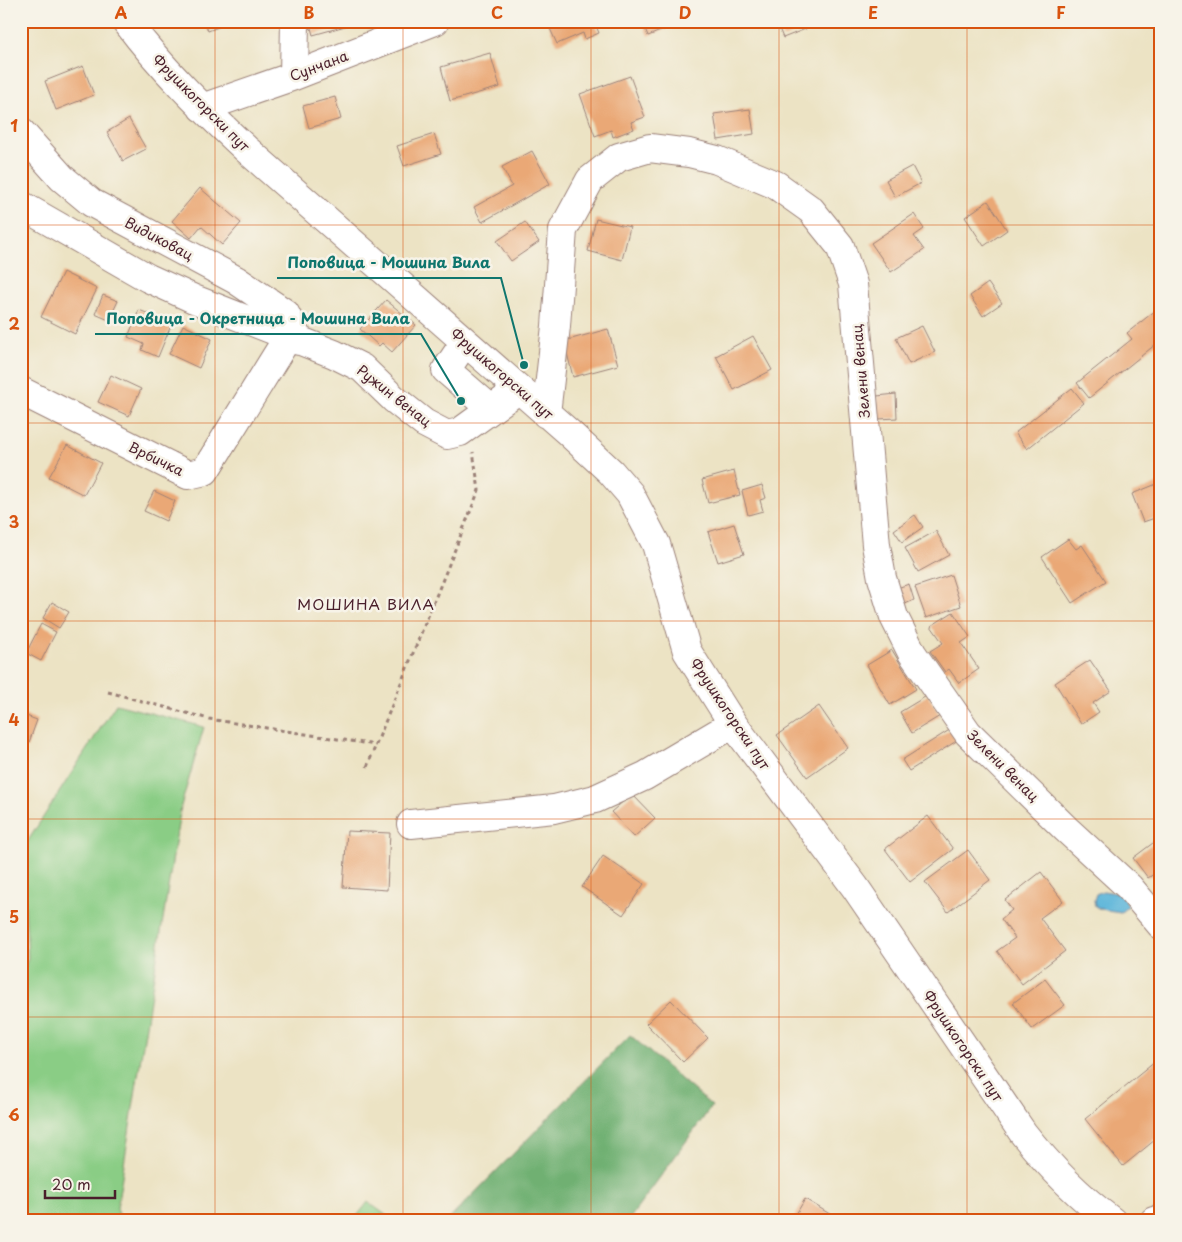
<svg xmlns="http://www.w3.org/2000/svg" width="1182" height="1242" viewBox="0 0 1182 1242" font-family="'Playpen Sans',sans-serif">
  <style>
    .green { fill: #8acd85; stroke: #6a7658 }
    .forest { fill: #6fb072; stroke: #5c684e }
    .water { fill: #5db6da; stroke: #546a82 }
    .building { fill: #eaa876 }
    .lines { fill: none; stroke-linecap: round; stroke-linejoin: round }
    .minor-casing { stroke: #9b8178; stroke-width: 30 }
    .path { stroke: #9b8178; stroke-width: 3; stroke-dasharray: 4 4; stroke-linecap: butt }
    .minor { stroke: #fff; stroke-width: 28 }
    .grid { fill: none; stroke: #d8530f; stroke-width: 1; stroke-opacity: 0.55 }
    .labels { text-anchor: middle; stroke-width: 5; stroke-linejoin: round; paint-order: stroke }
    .street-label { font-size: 14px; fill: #4a1f2b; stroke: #f7f3e8 }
    .neighbourhood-label { font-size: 15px; letter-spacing: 1px; fill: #4a1f2b; stroke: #f7f3e8 }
    .leader { fill: none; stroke: #0f766e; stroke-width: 2 }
    .callout-dot { fill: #0f766e; stroke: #f7f3e8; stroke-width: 2 }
    .callout-label { font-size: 15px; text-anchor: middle; font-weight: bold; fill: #0f766e; stroke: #f7f3e8; stroke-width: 5; stroke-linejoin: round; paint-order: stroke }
    .neatline { fill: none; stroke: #d8530f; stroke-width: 2 }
    .grid-label { font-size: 16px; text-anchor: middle; font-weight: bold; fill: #d8530f }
  </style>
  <rect width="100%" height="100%" fill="#f7f3e8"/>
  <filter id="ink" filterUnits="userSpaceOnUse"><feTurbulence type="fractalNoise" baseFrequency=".02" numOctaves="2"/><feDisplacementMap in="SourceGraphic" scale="10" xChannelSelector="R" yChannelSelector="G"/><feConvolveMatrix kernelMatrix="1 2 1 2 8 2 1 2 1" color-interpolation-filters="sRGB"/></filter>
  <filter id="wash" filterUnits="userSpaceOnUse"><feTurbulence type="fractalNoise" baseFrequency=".0096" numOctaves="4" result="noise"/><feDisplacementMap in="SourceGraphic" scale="20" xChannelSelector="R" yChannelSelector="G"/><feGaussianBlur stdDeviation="1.12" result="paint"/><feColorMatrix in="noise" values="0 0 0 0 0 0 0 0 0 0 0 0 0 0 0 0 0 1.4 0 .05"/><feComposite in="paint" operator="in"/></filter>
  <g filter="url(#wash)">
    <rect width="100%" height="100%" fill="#ece3c4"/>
    <path class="green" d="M116,704l88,23 -23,79 -64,402 3,13h-99v-242l7,-21 -6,-108z
      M368,1202l26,19h-41z"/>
    <path class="forest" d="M630,1035l82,71 -84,115h-181z"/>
    <path class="water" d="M1103,891l20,3 5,12 -7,6 -21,-3 -5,-3 -1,-6 2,-6z"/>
    <g id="blocks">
      <path class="building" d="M204,21h30l-26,10z
        M309,21h46l1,2 -43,12z
        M550,21h44l5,12 -14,6 -2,-6 -26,11 -10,-22z
        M647,21h39l-38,15 -5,-13z
        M776,21h29l3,7 -25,10z
        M490,53l10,34 -50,14 -9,-34z
        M83,66l11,29 -38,15 -11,-29z
        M630,76l15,41 -14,5 3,7 -21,8 -2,-7 -16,6 -15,-42z
        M335,97l6,22 -32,9 -6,-22z
        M750,109l4,25 -36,6 -4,-26z
        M129,119l17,30 -23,12 -16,-29z
        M434,134l7,20 -37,12 -7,-20z
        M532,151l18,33 -68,38 -8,-15 38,-21 -10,-19z
        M912,166l9,17 -26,14 -9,-17z
        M200,188l41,35 -19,22 -21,-19 -10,12 -19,-17z
        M988,201l19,29 -23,16 -19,-29z
        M914,214l10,15 -10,7 10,14 -33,22 -20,-29z
        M596,219l34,8 -8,33 -34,-9z
        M525,222l14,20 -28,19 -14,-20z
        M63,272l34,17 -22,45 -34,-17z
        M988,283l14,20 -19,13 -13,-20z
        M103,295l15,6 -9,19 -14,-6z
        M386,300l30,25 -24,27 -10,-9 -3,3 -19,-17z
        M139,310l33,13 -14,34 -16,-7 2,-6 -16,-7z
        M1156,310l5,7v23l-72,58 -12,-15 55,-44 -5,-6z
        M183,325l29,14 -13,29 -30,-14z
        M922,326l13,26 -26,12 -13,-26z
        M608,329l10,36 -45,12 -9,-36z
        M753,336l19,34 -38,20 -18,-34z
        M111,375l30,14 -12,27 -31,-14z
        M1072,388l12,15 -57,46 -12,-16z
        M896,394l1,24 -18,1 -2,-23z
        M67,445l34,18 -17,32 -35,-18z
        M734,471l6,24 -32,8 -6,-23z
        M1159,483l2,4v29l-18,6 -11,-28z
        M762,485l4,13 -6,2 3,11 -15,4 -6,-24z
        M154,491l21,10 -9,20 -22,-10z
        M915,515l8,12 -21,15 -8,-12z
        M734,524l10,30 -26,8 -10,-30z
        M936,531l13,24 -31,17 -13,-24z
        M1068,539l8,10 6,-4 24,36 -34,22 -30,-46z
        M951,575l10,31 -35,12 -11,-31z
        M909,584l5,16 -11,5 -6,-17z
        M52,602l17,10 -10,16 -16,-10z
        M953,612l17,25 -9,6 18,26 -20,14 -10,-14 -4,3 -15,-21 13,-8 -12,-17z
        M41,624l15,8 -15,29 -15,-8z
        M892,650l24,39 -26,16 -23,-40z
        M1090,660l21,31 -18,12 6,9 -18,12 -26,-41z
        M928,695l12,21 -28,17 -12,-21z
        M819,706l29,42 -41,29 -30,-42z
        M21,714l16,6 -10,28 -6,-2z
        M951,729l7,11 -49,31 -7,-11z
        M632,794l23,24 -21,19 -23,-25z
        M928,816l25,33 -43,33 -25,-33z
        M347,831l43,2 -3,57 -44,-3z
        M1161,837v32l-13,9 -15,-20z
        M968,850l22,30 -42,32 -23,-30z
        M603,856l41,28 -21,31 -41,-28z
        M1041,872l22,29 -23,17 25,33 -43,33 -25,-33 18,-13 -14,-19 11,-9 -7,-10z
        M1045,979l20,26 -33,24 -19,-26z
        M671,1000l37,38 -25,24 -37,-38z
        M1161,1057v78l-38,31 -38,-47z
        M805,1199l28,17 -3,5h-38z"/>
    </g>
  </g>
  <g filter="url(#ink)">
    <use href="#blocks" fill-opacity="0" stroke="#9b8178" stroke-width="1"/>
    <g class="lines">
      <g class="minor-casing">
        <path id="minor" d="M126,21c35,47 77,88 120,128l322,283 43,40 19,22 26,50 31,107 46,73 122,163 168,246c26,33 55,63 89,88
          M294,76l1,-55
          M202,108l92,-32 141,-55
          M21,132l41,46 30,25 144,77 49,33 14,28
          M21,205l127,73 46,21 140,55 28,14 32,31 30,24 23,12 13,-3 58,-42
          M465,342l-19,28 45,39
          M21,391l167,84 17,-4 83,-134
          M546,414l10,-88 7,-96 27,-50 29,-23 31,-9 39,5 28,7 59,25 35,25 29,36 13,38 23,261 6,33 12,39 18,36 56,80 98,96 63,58 32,38
          M411,824l143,-15 41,-10 50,-23 88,-52
          M1154,1221l7,-2"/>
      </g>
      <path class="path" d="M108,692l101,27 167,26
        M367,767l112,-277 -6,-38"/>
      <use href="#minor" class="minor"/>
    </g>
  </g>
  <path class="grid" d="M215,21v1200M403,21v1200M591,21v1200M779,21v1200M967,21v1200M21,225h1140M21,423h1140M21,621h1140M21,819h1140M21,1017h1140"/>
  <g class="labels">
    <g class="street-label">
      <text transform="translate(319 66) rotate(-21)" y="5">Сунчана</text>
      <text transform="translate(201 103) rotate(45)" y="5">Фрушкогорски пут</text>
      <text transform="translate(159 239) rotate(28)" y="5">Видиковац</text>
      <text transform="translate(861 371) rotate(-95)" y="5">Зелени венац</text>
      <text transform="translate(502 374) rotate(41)" y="5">Фрушкогорски пут</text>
      <text transform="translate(394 396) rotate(38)" y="5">Ружин венац</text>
      <text transform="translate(156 459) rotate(26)" y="5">Врбичка</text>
      <text transform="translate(730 714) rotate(56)" y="5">Фрушкогорски пут</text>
      <text transform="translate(1003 766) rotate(45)" y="5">Зелени венац</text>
      <text transform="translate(963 1046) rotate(56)" y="5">Фрушкогорски пут</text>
    </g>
    <g class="neighbourhood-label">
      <text x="366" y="610">МОШИНА ВИЛА</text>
    </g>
  </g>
  <path class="leader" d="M524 365L501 278H277M461 401L421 334H95"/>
  <g class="callout-dot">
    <circle cx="524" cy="365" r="5"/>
    <circle cx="461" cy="401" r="5"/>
  </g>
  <g class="callout-label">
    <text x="389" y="268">Поповица - Мошина Вила</text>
    <text x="258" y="324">Поповица - Окретница - Мошина Вила</text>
  </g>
  <rect width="1182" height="1242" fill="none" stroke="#f7f3e8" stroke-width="55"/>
  <path d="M45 1190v8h70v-8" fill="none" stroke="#4a1f2b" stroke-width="2.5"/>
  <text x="52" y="1190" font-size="15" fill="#4a1f2b" stroke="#f7f3e8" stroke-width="4" paint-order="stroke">20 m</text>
  <rect x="28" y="28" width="1126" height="1186" class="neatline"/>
  <g class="grid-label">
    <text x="121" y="19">A</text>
    <text x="309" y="19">B</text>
    <text x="497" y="19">C</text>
    <text x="685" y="19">D</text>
    <text x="873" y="19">E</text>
    <text x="1061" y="19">F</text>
    <text x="14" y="132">1</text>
    <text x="14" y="330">2</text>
    <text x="14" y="528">3</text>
    <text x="14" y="726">4</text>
    <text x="14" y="923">5</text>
    <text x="14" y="1121">6</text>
  </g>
</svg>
